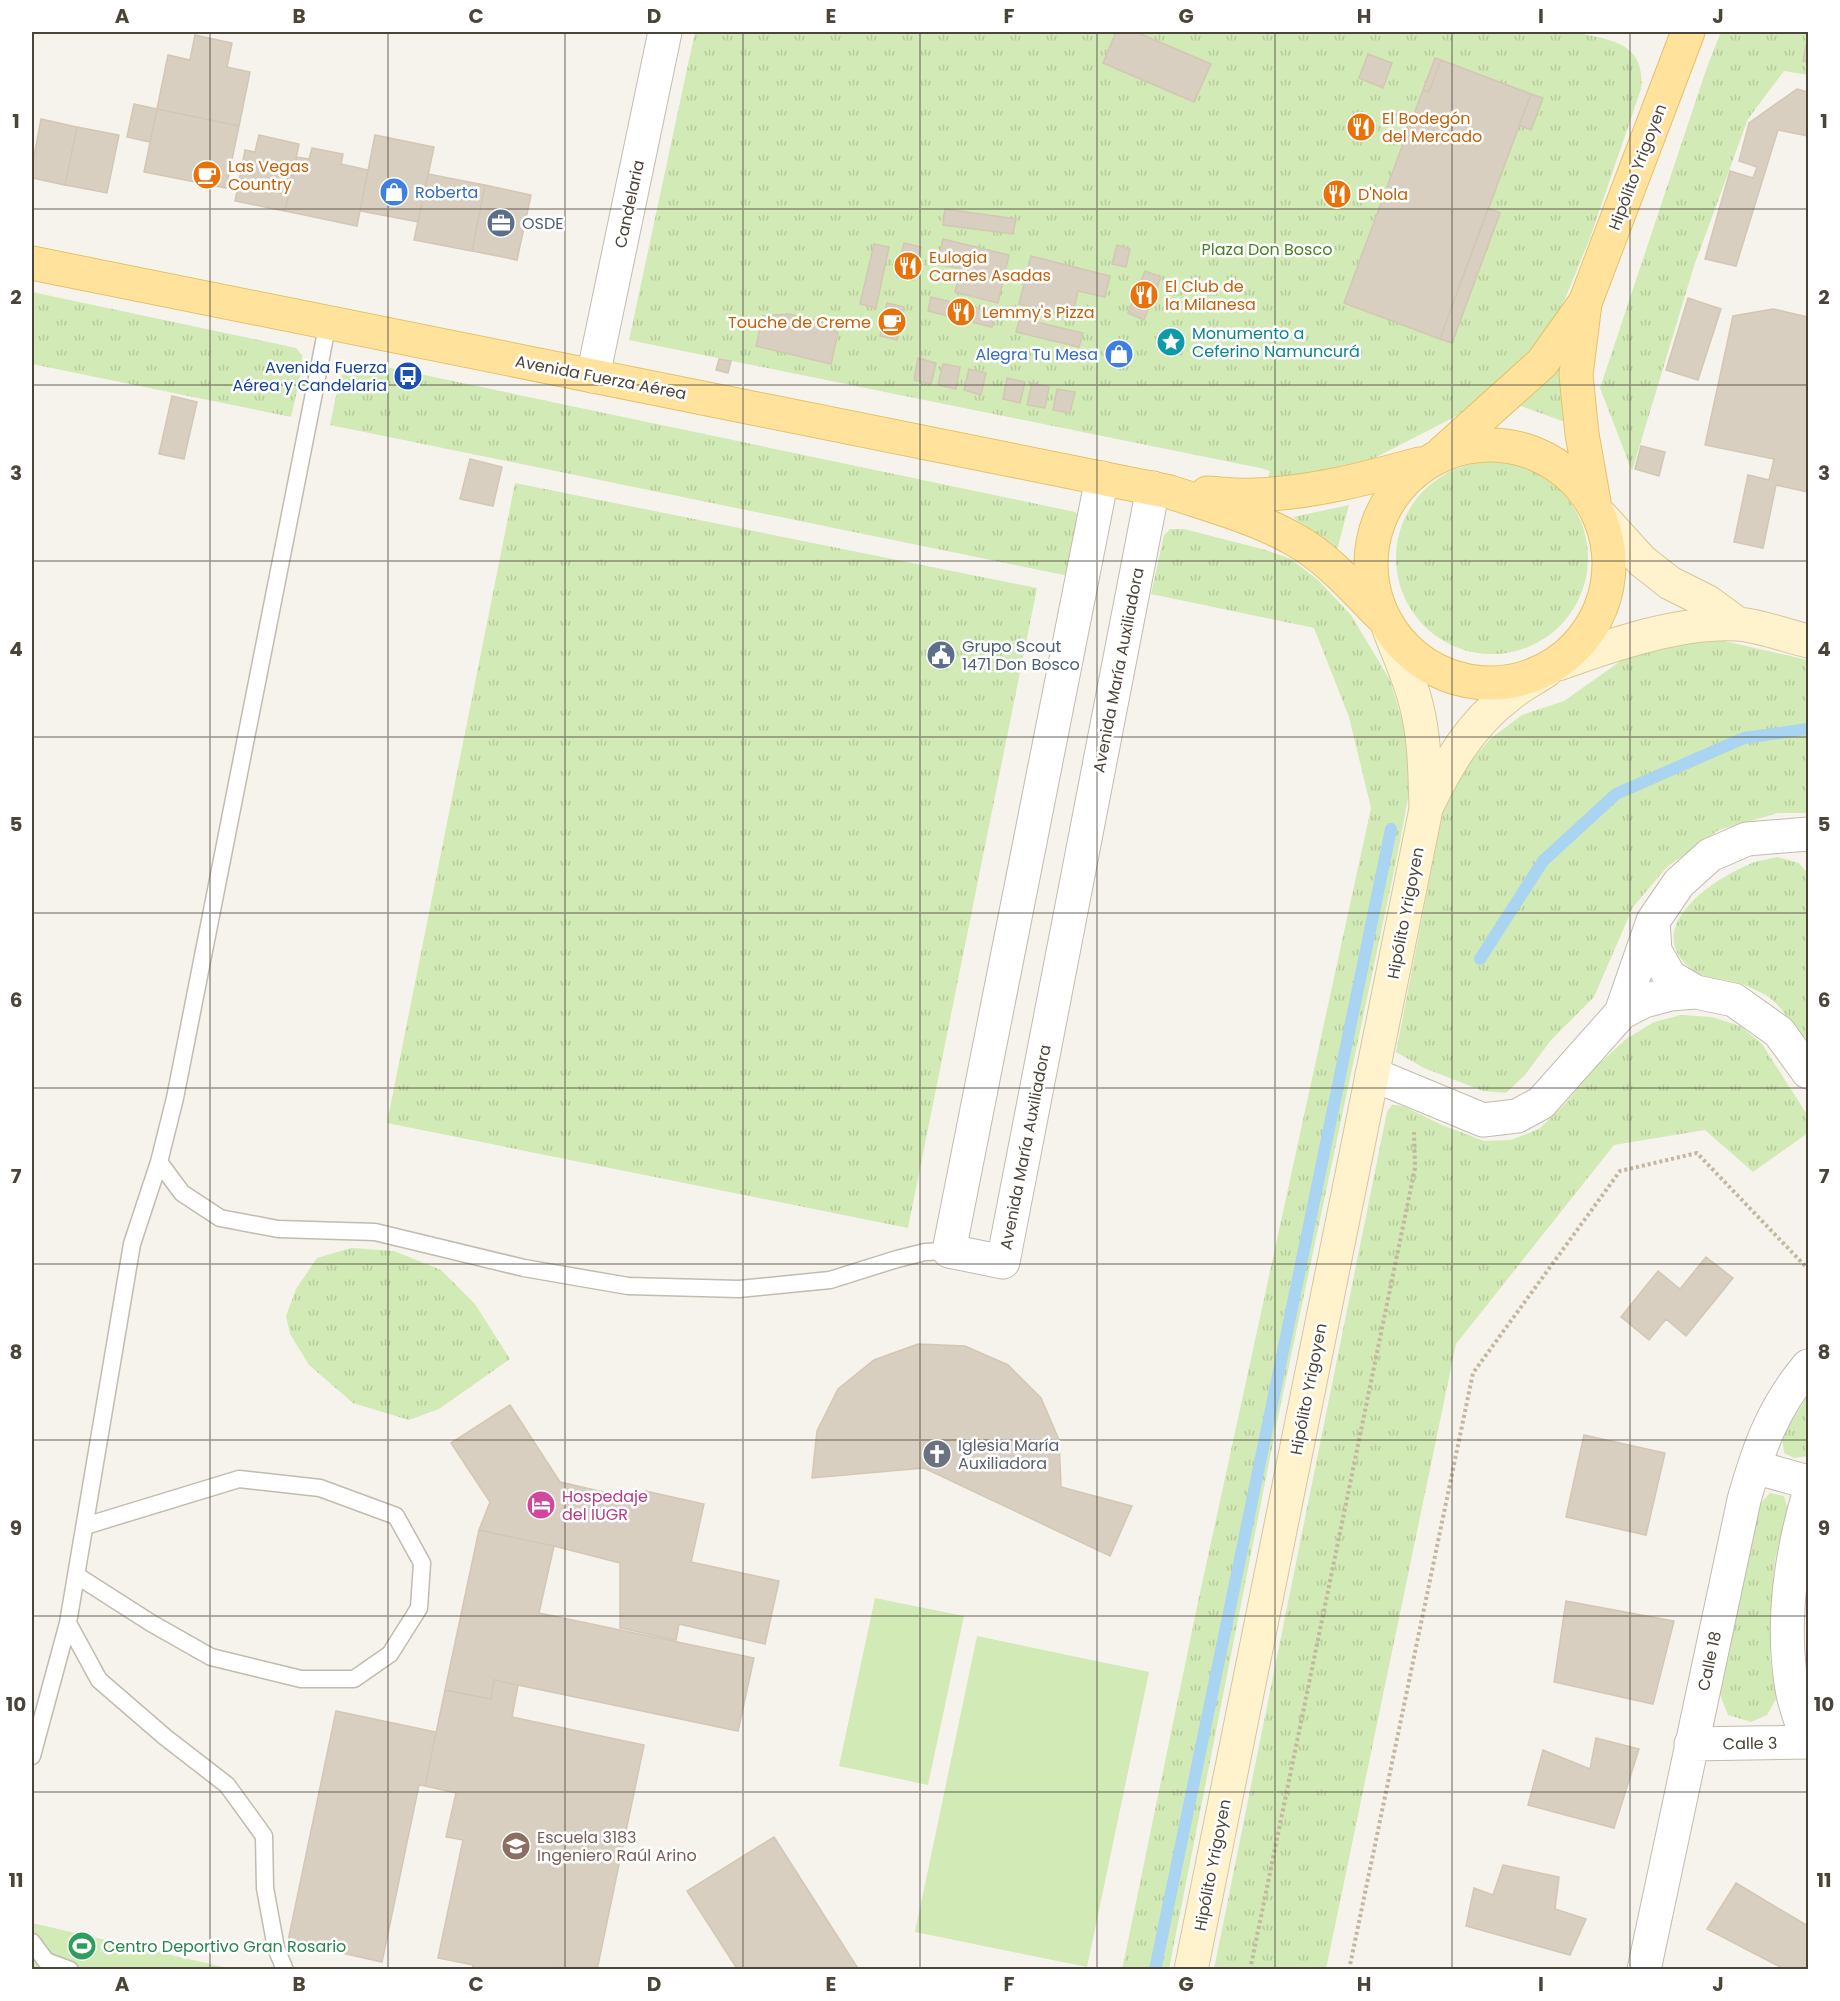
<svg xmlns="http://www.w3.org/2000/svg" width="1840" height="2001" viewBox="0 0 1840 2001" font-family="Poppins,sans-serif">
  <style>
    .grass { fill: url(#grass-tufts) }
    .pitch { fill: #d2eab5 }
    .lines { fill: none; stroke-linecap: round; stroke-linejoin: round }
    .stream { stroke: #a9d4f2; stroke-width: 12 }
    .building { fill: #d8cfc1; stroke: #d3c7b4; stroke-width: 1.5 }
    .lane-casing { stroke: #c2bbae; stroke-width: 19 }
    .street-casing { stroke: #c2bbae; stroke-width: 35 }
    .secondary-casing { stroke: #d6c79b; stroke-width: 35 }
    .primary-casing { stroke: #e6c16a; stroke-width: 35 }
    .path { stroke: #c4b79f; stroke-width: 4; stroke-dasharray: 3 3; stroke-linecap: butt }
    .lane { stroke: #fff; stroke-width: 16 }
    .street { stroke: #fff; stroke-width: 33 }
    .secondary { stroke: #fff3cd; stroke-width: 33 }
    .primary { stroke: #ffe39c; stroke-width: 33 }
    .grid { fill: none; stroke: #4b4439; stroke-width: 1.5; stroke-opacity: 0.55 }
    .labels { text-anchor: middle; stroke-width: 5; stroke-linejoin: round; paint-order: stroke }
    .food-label { font-size: 16px; fill: #c56008; stroke: #fff; text-anchor: start }
    .street-label { font-size: 16px; fill: #4b4439; stroke: #fff }
    .shop-label { font-size: 16px; fill: #366cbe; stroke: #fff; text-anchor: start }
    .service-label { font-size: 16px; fill: #4e5e75; stroke: #fff; text-anchor: start }
    .park-label { font-size: 16px; fill: #4a7f2a; stroke: #fff }
    .culture-label { font-size: 16px; fill: #0d838f; stroke: #fff; text-anchor: start }
    .transit-label { font-size: 16px; fill: #164399; stroke: #fff; text-anchor: end }
    .worship-label { font-size: 16px; fill: #5b616d; stroke: #fff; text-anchor: start }
    .hotel-label { font-size: 16px; fill: #b23c85; stroke: #fff; text-anchor: start }
    .education-label { font-size: 16px; fill: #785e54; stroke: #fff; text-anchor: start }
    .leisure-label { font-size: 16px; fill: #27864d; stroke: #fff; text-anchor: start }
    .neatline { fill: none; stroke: #4b4439; stroke-width: 2 }
    .grid-label { font-size: 20px; text-anchor: middle; font-weight: bold; fill: #4b4439 }
  </style>
  <defs>
    <pattern id="grass-tufts" width="24" height="20" patternUnits="userSpaceOnUse" patternTransform="scale(1.5)"><rect width="24" height="20" fill="#d2eab5"/><path d="M3 7l-1-3M5 7V3M7 7l1-3M15 17l-1-3M17 17v-4M19 17l1-3" fill="none" stroke="#b6ca9c"/></pattern>
  </defs>
  <rect width="100%" height="100%" fill="#f6f3ec"/>
  <path class="grass" d="M695,32h879c36,8 72,10 67,57l-51,149 -25,61 -23,41 -60,63 -133,68 -84,16 5,-16 -10,-3 -631,-128z
    M1721,32h87v43l-24,-4 -36,48 -54,147 -62,205 -32,-83 107,-321z
    M32,292l264,56 6,7v14l-11,48 -259,-53z
    M355,363h12l708,149 9,8 -10,57 -744,-152 10,-48z
    M1560,368l5,54 -47,-17z
    M1396 558a96 96 0 1 1 192 0a96 96 0 1 1-192 0Z
    M515,483l522,105 -129,640 -521,-105z
    M1349,505l-12,45 -44,-33z
    M1170,529h14l82,21 25,9 27,21 33,35 39,65 18,60 1,53 -11,59 -121,570 -108,547 -47,1 76,-368 173,-794 -22,-91 -35,-89 -163,-34 13,-59z
    M1724,641l84,19v153h-30l-59,17 -52,37 -34,40 -39,90 -43,43 -26,35 -19,18 -23,-2 -59,-23 -28,-16 48,-246 22,-39 24,-28 32,-24 42,-14 68,-48 50,-11z
    M1777,857l22,6 9,11v54l-1,12 1,16v84c-17,-12 -24,-35 -44,-46 -8,-4 -18,-9 -26,-11 -15,-5 -36,-4 -48,-15 -50,-42 27,-92 65,-106 7,-2 15,-3 22,-5z
    M1681,1015l31,2 28,9 22,18 46,72v17l-55,39 -48,-42 -91,15 -158,199 -130,625h-112l173,-857 5,-7 11,1 39,19 42,16 27,-1 28,-11 24,-23 34,-40 29,-27 28,-17z
    M351,1248l43,3 47,19 34,34 35,55 -71,50 -30,11 -56,-17 -44,-38 -19,-31 -4,-18 10,-27 21,-31z
    M1808,1395v61l-14,2 -10,-5 -2,-16z
    M1770,1493l14,3 4,14 -13,50 -5,58v40l6,41 -9,16 -16,7 -23,-7 -9,-23 41,-188z"/>
  <path class="pitch" d="M875,1598l89,18 -36,169 -89,-19z
    M977,1636l172,36 -62,295 -172,-35z
    M32,1923l200,46h-200z"/>
  <g class="lines">
    <path class="stream" d="M1480,959l63,-98 73,-67 128,-56 64,-9
      M1155,1970l236,-1141"/>
  </g>
  <path class="building" d="M1116,32h20l75,32 -17,38 -91,-39z
    M195,35l37,8 -5,24 23,5 -11,54 -82,-17 11,-54 22,5z
    M1806,45h2v17l-5,-1z
    M1368,54l24,9 -9,25 -24,-10z
    M1435,58l6,2 -12,32 -6,-2z
    M1441,60l90,34 -91,245 -96,-36 79,-213 6,2z
    M1797,89l11,3v44l-30,-6 -42,136 -31,-7 25,-88 23,7 4,-11 -18,-6 10,-38z
    M1531,94l12,4 -12,32 -12,-5z
    M134,104l23,5 -7,33 -23,-5z
    M157,109l82,17 -13,62 -82,-16z
    M1360,118l8,4 -6,15 -9,-4z
    M41,119l36,8 -12,58 -33,-7v-11z
    M77,127l42,8 -12,58 -42,-8z
    M259,135l40,9 -14,67 -50,-10 10,-51 10,2z
    M375,135l59,12 -16,75 -58,-11z
    M312,148l31,6 -2,10 27,6 -11,56 -72,-15 12,-54 12,2z
    M428,174l57,11 -13,66 -58,-11z
    M485,185l46,10 -14,65 -45,-9z
    M1331,187l16,5 -4,9 -15,-6z
    M1488,208l12,5 -48,130 -12,-4z
    M945,209l71,10 -3,15 -70,-9z
    M943,239l66,16 -11,48 -43,-11 5,-23 -23,-5z
    M904,243l17,4 -2,8 -17,-3z
    M874,244l15,3 -13,61 -16,-4z
    M1117,245l13,4 -4,18 -14,-3z
    M902,252l17,3 -5,25 -17,-3z
    M1031,256l79,20 -5,21 -27,-6 -6,26 -53,-13z
    M1145,271l16,6 -17,43 -16,-7z
    M931,297l64,15 -3,15 -64,-16z
    M1688,298l33,11 -23,71 -32,-10z
    M887,303l17,4 -7,33 -17,-4z
    M1773,309l35,8v175l-32,-7 -13,63 -29,-6 14,-67 21,5 5,-21 -69,-14 28,-129z
    M789,314l26,6 23,13 -7,31 -75,-18 7,-30z
    M1020,318l63,15 -4,14 -63,-15z
    M1114,342l16,7 -7,17 -16,-6z
    M918,358l18,5 -5,21 -17,-4z
    M719,359l12,2 -3,12 -12,-3z
    M943,364l17,3 -4,22 -18,-4z
    M969,369l17,4 -5,22 -17,-5z
    M1007,378l18,4 -5,21 -17,-4z
    M1032,383l17,4 -4,21 -18,-3z
    M1057,389l18,3 -5,21 -17,-3z
    M172,396l25,6 -13,57 -25,-5z
    M1641,446l24,6 -6,24 -24,-7z
    M470,459l32,8 -9,39 -33,-7z
    M1706,1257l27,21 -47,58 -20,-17 -17,21 -28,-23 37,-46 22,18z
    M918,1344l47,2 43,19 33,33 18,42 2,47 71,19 -22,50 -186,-88 -112,10 5,-47 21,-42 36,-29z
    M510,1405l50,77 83,19 2,-10 59,13 -13,58 88,19 -14,63 -86,-20 -3,16 -56,-12v-65l-66,-17 -75,-16 11,-28 -39,-59z
    M1584,1435l81,18 -19,82 -80,-18z
    M479,1530l75,16 -15,67 215,45 -16,73 -244,-51 -3,19 -46,-9z
    M1566,1601l108,20 -21,83 -99,-22z
    M494,1680l24,5 -6,32 132,28 -47,225h-34l-10,-3v3h-81l1,-5 -35,-7 25,-118 -17,-3 10,-44 -31,-7 20,-96 46,9z
    M336,1711l100,21 -11,54 -6,-1 -37,177 -94,-21z
    M1596,1738l43,11 -25,79 -86,-23 15,-55 47,19z
    M774,1837l85,133h-121l-4,-6 -47,-73z
    M1503,1865l56,12 -4,32 31,10 -16,36 -104,-29 8,-38 19,7z
    M1736,1883l72,43v44h-22l-79,-41z"/>
  <g class="lines">
    <g class="lane-casing">
      <path id="lane" d="M159,1162l23,31 38,25 58,11 97,3 149,36 104,18 111,3 91,-9 67,-21 28,-7 24,-1
        M76,1575l75,48 60,34 90,22h53l36,-25 29,-46 3,-45 -26,-47 -76,-28 -81,-9 -154,47
        M68,1623l31,57 66,57 62,48 37,51 1,52 11,60 9,22
        M32,1756l36,-133 64,-379 27,-82 16,-64 153,-776
        M32,1942l14,19 24,9"/>
    </g>
    <g class="street-casing">
      <path id="street" d="M593,376l72,-344
        M1102,478l-153,773 54,11 150,-774
        M1653,921l2,30 15,26 26,15
        M1621,1013l32,-92 26,-38 31,-28 37,-16 61,-5
        M1372,1074l111,46 34,-4 24,-13 80,-90 23,-12 26,-7 26,-2 38,8 45,32 29,40
        M1754,1467l54,15
        M1808,1497c-18,62 -27,127 -16,192 3,18 11,36 16,53
        M1691,1744l117,-2
        M1644,1970l100,-470c15,-53 29,-92 64,-134"/>
    </g>
    <g class="secondary-casing">
      <path id="secondary" d="M1601,516l41,45 28,22 38,19 30,22
        M1558,664c53,-19 122,-43 179,-40 21,1 50,12 71,17
        M1428,804c20,-41 43,-80 80,-108 12,-10 26,-17 39,-26
        M1191,1970l235,-1161c-1,-31 -1,-62 -7,-92 -6,-31 -19,-59 -30,-88"/>
    </g>
    <g class="primary-casing">
      <path id="primary" d="M32,263l1138,229c39,13 90,27 125,48 34,19 59,49 86,76
        M1371 564a119 119 0 1 1 238 0a119 119 0 1 1-238 0Z
        M1442,453l100,-90 42,-59
        M1207,493c16,1 32,3 47,2 57,-2 111,-16 165,-31
        M1594,502l-12,-68 -6,-59 9,-72 103,-271"/>
    </g>
    <path class="path" d="M1250,1970l165,-802 -1,-36
      M1349,1970l124,-597 147,-202 77,-18 111,116"/>
    <use href="#lane" class="lane"/>
    <use href="#street" class="street"/>
    <use href="#secondary" class="secondary"/>
    <use href="#primary" class="primary"/>
  </g>
  <path class="grid" d="M210,32v1938M388,32v1938M565,32v1938M743,32v1938M920,32v1938M1097,32v1938M1275,32v1938M1452,32v1938M1630,32v1938M32,209h1776M32,385h1776M32,561h1776M32,737h1776M32,913h1776M32,1088h1776M32,1264h1776M32,1440h1776M32,1616h1776M32,1792h1776"/>
  <defs>
    <g id="restaurant-disc" transform="scale(1.5)"><circle r="9.5" fill="#e8710a" stroke="#fff"/><path d="M-5-6h1v4h1v-4h1v4h1v-4h1v5L-1.5 .5V6h-2V.5L-5-1ZM5-6V6H3V1.5H1.5Q1.5-4 5-6Z" fill="#fff"/></g>
    <g id="cafe-disc" transform="scale(1.5)"><circle r="9.5" fill="#e8710a" stroke="#fff"/><path d="M-5.5-4.5H6V0H3Q3 3.5 0 3.5H-2.5Q-5.5 3.5-5.5 0ZM3-3.2v2h1.7v-2ZM-6 4.5H4V6H-6Z" fill="#fff"/></g>
    <g id="shop-disc" transform="scale(1.5)"><circle r="9.5" fill="#3f7fe0" stroke="#fff"/><path d="M-5-2.5h2.3a2.7 3.5 0 0 1 5.4 0H5L5.5 6h-11ZM-1.5-2.5h3a1.5 2.3 0 0 0-3 0Z" fill="#fff"/></g>
    <g id="office-disc" transform="scale(1.5)"><circle r="9.5" fill="#5c6f8a" stroke="#fff"/><path d="M-6-3h4V-5.5h4V-3h4V5H-6ZM-1-4.5V-3h2v-1.5ZM-6 0V1H6V0Z" fill="#fff"/></g>
    <g id="sight-disc" transform="scale(1.5)"><circle r="9.5" fill="#0f9aa8" stroke="#fff"/><path d="M0-6L1.8-2.2L6-1.7L2.9 1.2L3.7 5.4L0 3.3L-3.7 5.4L-2.9 1.2L-6-1.7L-1.8-2.2Z" fill="#fff"/></g>
    <g id="bus-disc" transform="scale(1.5)"><circle r="9.5" fill="#1a4fb4" stroke="#fff"/><path d="M-5-6H5V4H4V6H2V4H-2V6H-4V4H-5ZM-3.5-4V0h7V-4ZM-3.5 1.2v1.5H-2V1.2ZM2 1.2v1.5H3.5V1.2Z" fill="#fff"/></g>
    <g id="civic-disc" transform="scale(1.5)"><circle r="9.5" fill="#5c6f8a" stroke="#fff"/><path d="M-.6-6.5H3V-4.5H.6V-3L4-1V1h2V6H-6V1h2V-1L-.6-3ZM-1.2 2.5V6h2.4V2.5Z" fill="#fff"/></g>
    <g id="church-disc" transform="scale(1.5)"><circle r="9.5" fill="#6b7280" stroke="#fff"/><path d="M-1.2-6h2.4v3.5h3.3v2.4h-3.3V6h-2.4V-.1h-3.3v-2.4h3.3Z" fill="#fff"/></g>
    <g id="hotel-disc" transform="scale(1.5)"><circle r="9.5" fill="#d1479c" stroke="#fff"/><path d="M-6-4.5h1.5V1H6V5H4.5V3h-9V5H-6ZM-4 0a1.8 1.8 0 1 1 3.6 0ZM.5 0V-2.5h3Q6-2.5 6 0Z" fill="#fff"/></g>
    <g id="school-disc" transform="scale(1.5)"><circle r="9.5" fill="#8d6e63" stroke="#fff"/><path d="M0-5L7-2L0 1L-7-2ZM-4 1L0 2.5L4 1V4Q0 6-4 4Z" fill="#fff"/></g>
    <g id="stadium-disc" transform="scale(1.5)"><circle r="9.5" fill="#2e9e5b" stroke="#fff"/><path d="M0-5a6.5 5 0 1 0 0 10a6.5 5 0 1 0 0-10ZM-3.5-1.8h7v3.6h-7Z" fill="#fff"/></g>
  </defs>
  <g fill-rule="evenodd">
    <use href="#restaurant-disc" x="1361" y="127"/>
    <use href="#cafe-disc" x="207" y="175"/>
    <use href="#shop-disc" x="394" y="192"/>
    <use href="#restaurant-disc" x="1337" y="194"/>
    <use href="#office-disc" x="501" y="223"/>
    <use href="#restaurant-disc" x="908" y="266"/>
    <use href="#restaurant-disc" x="1144" y="295"/>
    <use href="#restaurant-disc" x="961" y="312"/>
    <use href="#cafe-disc" x="892" y="322"/>
    <use href="#sight-disc" x="1171" y="342"/>
    <use href="#shop-disc" x="1119" y="354"/>
    <use href="#bus-disc" x="408" y="376"/>
    <use href="#civic-disc" x="941" y="655"/>
    <use href="#church-disc" x="937" y="1454"/>
    <use href="#hotel-disc" x="541" y="1505"/>
    <use href="#school-disc" x="516" y="1846"/>
    <use href="#stadium-disc" x="82" y="1946"/>
  </g>
  <g class="labels">
    <g class="food-label">
      <text x="1382" y="124">El Bodegón<tspan x="1382" dy="18">del Mercado</tspan></text>
      <text x="228" y="172">Las Vegas<tspan x="228" dy="18">Country</tspan></text>
      <text x="1358" y="200">D'Nola</text>
      <text x="929" y="263">Eulogia<tspan x="929" dy="18">Carnes Asadas</tspan></text>
      <text x="1165" y="292">El Club de<tspan x="1165" dy="18">la Milanesa</tspan></text>
      <text x="982" y="318">Lemmy's Pizza</text>
      <text x="871" y="328" text-anchor="end">Touche de Creme</text>
    </g>
    <g class="street-label">
      <text transform="translate(1637 167) rotate(-69)" y="6">Hipólito Yrigoyen</text>
      <text transform="translate(629 204) rotate(-78)" y="6">Candelaria</text>
      <text transform="translate(601 377) rotate(11)" y="6">Avenida Fuerza Aérea</text>
      <text transform="translate(1118 670) rotate(-79)" y="6">Avenida María Auxiliadora</text>
      <text transform="translate(1405 913) rotate(-79)" y="6">Hipólito Yrigoyen</text>
      <text transform="translate(1025 1147) rotate(-79)" y="6">Avenida María Auxiliadora</text>
      <text transform="translate(1308 1389) rotate(-79)" y="6">Hipólito Yrigoyen</text>
      <text transform="translate(1709 1661) rotate(-78)" y="6">Calle 18</text>
      <text transform="translate(1750 1743) rotate(-1)" y="6">Calle 3</text>
      <text transform="translate(1212 1865) rotate(-79)" y="6">Hipólito Yrigoyen</text>
    </g>
    <g class="shop-label">
      <text x="415" y="198">Roberta</text>
      <text x="1098" y="360" text-anchor="end">Alegra Tu Mesa</text>
    </g>
    <g class="service-label">
      <text x="522" y="229">OSDE</text>
      <text x="962" y="652">Grupo Scout<tspan x="962" dy="18">1471 Don Bosco</tspan></text>
    </g>
    <g class="park-label">
      <text x="1267" y="255">Plaza Don Bosco</text>
    </g>
    <g class="culture-label">
      <text x="1192" y="339">Monumento a<tspan x="1192" dy="18">Ceferino Namuncurá</tspan></text>
    </g>
    <g class="transit-label">
      <text x="387" y="373">Avenida Fuerza<tspan x="387" dy="18">Aérea y Candelaria</tspan></text>
    </g>
    <g class="worship-label">
      <text x="958" y="1451">Iglesia María<tspan x="958" dy="18">Auxiliadora</tspan></text>
    </g>
    <g class="hotel-label">
      <text x="562" y="1502">Hospedaje<tspan x="562" dy="18">del IUGR</tspan></text>
    </g>
    <g class="education-label">
      <text x="537" y="1843">Escuela 3183<tspan x="537" dy="18">Ingeniero Raúl Arino</tspan></text>
    </g>
    <g class="leisure-label">
      <text x="103" y="1952">Centro Deportivo Gran Rosario</text>
    </g>
  </g>
  <rect width="1840" height="2001" fill="none" stroke="#ffffff" stroke-width="66"/>
  <rect x="33" y="33" width="1774" height="1935" class="neatline"/>
  <g class="grid-label">
    <text x="122" y="23">A</text>
    <text x="299" y="23">B</text>
    <text x="476" y="23">C</text>
    <text x="654" y="23">D</text>
    <text x="831" y="23">E</text>
    <text x="1009" y="23">F</text>
    <text x="1186" y="23">G</text>
    <text x="1364" y="23">H</text>
    <text x="1541" y="23">I</text>
    <text x="1718" y="23">J</text>
    <text x="16" y="128">1</text>
    <text x="1824" y="128">1</text>
    <text x="16" y="304">2</text>
    <text x="1824" y="304">2</text>
    <text x="16" y="480">3</text>
    <text x="1824" y="480">3</text>
    <text x="16" y="656">4</text>
    <text x="1824" y="656">4</text>
    <text x="16" y="831">5</text>
    <text x="1824" y="831">5</text>
    <text x="16" y="1007">6</text>
    <text x="1824" y="1007">6</text>
    <text x="16" y="1183">7</text>
    <text x="1824" y="1183">7</text>
    <text x="16" y="1359">8</text>
    <text x="1824" y="1359">8</text>
    <text x="16" y="1535">9</text>
    <text x="1824" y="1535">9</text>
    <text x="16" y="1711">10</text>
    <text x="1824" y="1711">10</text>
    <text x="16" y="1887">11</text>
    <text x="1824" y="1887">11</text>
    <text x="122" y="1991">A</text>
    <text x="299" y="1991">B</text>
    <text x="476" y="1991">C</text>
    <text x="654" y="1991">D</text>
    <text x="831" y="1991">E</text>
    <text x="1009" y="1991">F</text>
    <text x="1186" y="1991">G</text>
    <text x="1364" y="1991">H</text>
    <text x="1541" y="1991">I</text>
    <text x="1718" y="1991">J</text>
  </g>
</svg>
